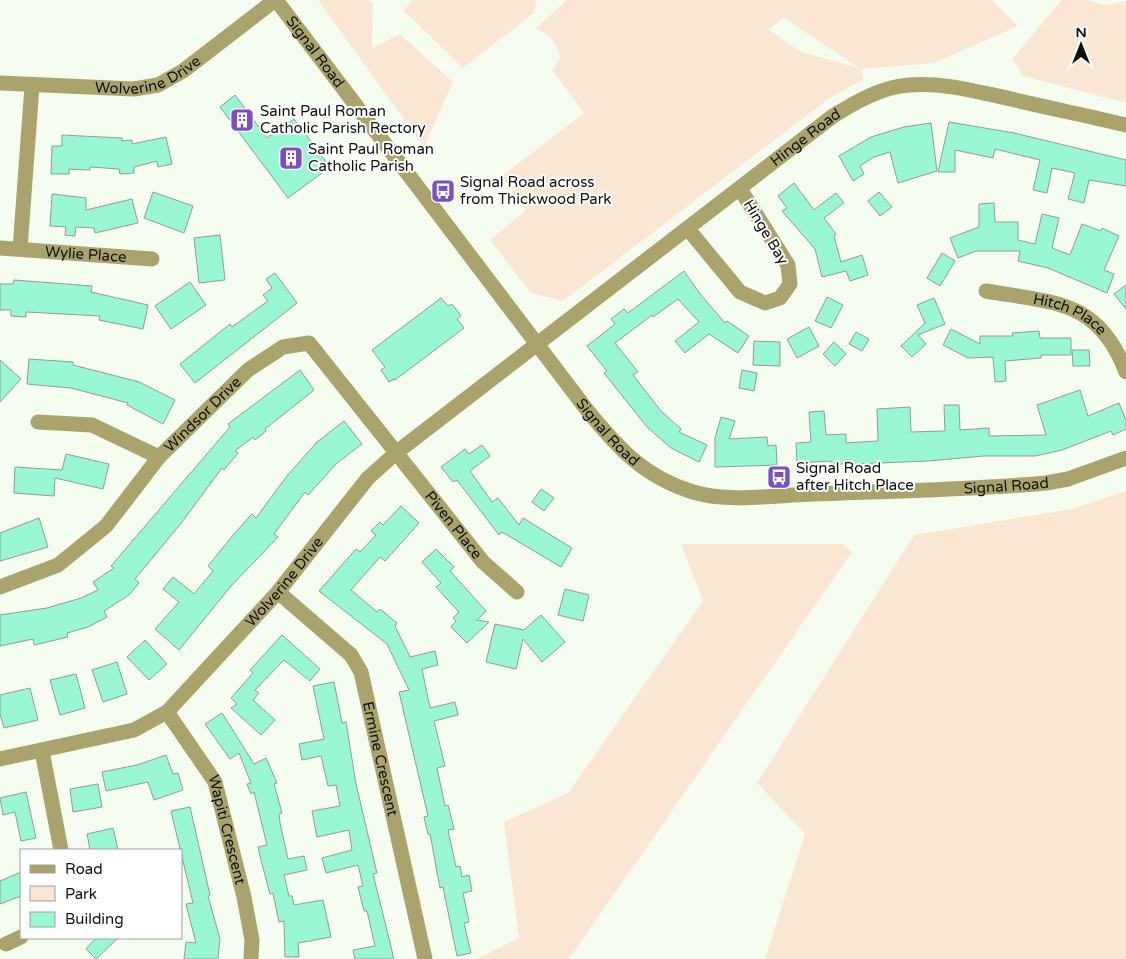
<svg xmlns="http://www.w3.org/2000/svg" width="1126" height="959" viewBox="0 0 1126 959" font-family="'Varela Round',sans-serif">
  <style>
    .green { fill: #fae7d3; fill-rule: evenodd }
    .building { fill: #99f8d3; stroke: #8f9d97 }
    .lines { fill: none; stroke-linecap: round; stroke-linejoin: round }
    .minor { stroke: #aaa36c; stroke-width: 15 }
    .labels { text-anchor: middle; stroke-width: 4; stroke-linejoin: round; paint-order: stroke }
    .street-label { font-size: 15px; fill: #0e100c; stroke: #fff }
    .poi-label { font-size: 15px; fill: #0e100c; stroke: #fff; text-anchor: start }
  </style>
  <rect width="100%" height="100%" fill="#f5fdf1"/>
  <path class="green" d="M318,0h49l6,3 -1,45 28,-14 53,48 -29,65z
    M412,0h124l-2,13 -71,55 -59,-57z
    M567,0h425l26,26 -84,37 -72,6 1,11 -32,17 -268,204 -32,-8 -41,-53 36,-30 -25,-33 83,-64 -32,-43 8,-12c-1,-12 -12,-27 -25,-29zM784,18l75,50 -58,-16 -33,-23z
    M1062,0h25l18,5 21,-4v102l-103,-27 -11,-17z
    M1126,491v468h-361l40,-125 -48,-51 157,-248 158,-26z
    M681,544h161l10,8 -283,407h-93l43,-21 -15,-116 64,-29 135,-192z"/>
  <path class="building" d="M235,95l32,43 27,-19 36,48 -42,31 -68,-91z
    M949,122l65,11 112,27v26l-37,-6 -5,23 -16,-4 7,-26 -23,-5 -5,25 -14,-3 7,-30 -45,-11 -2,9 -38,-8v22h-17z
    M931,123l6,48 -39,12 -8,-31 -16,5 -14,9 4,8 -11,7 -14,-25 32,-19 33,-10z
    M62,135l60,3v3l10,-1v4l34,-7 6,27 -14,3 -1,-6 -23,6v6l-14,1 -1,-5 -29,-2v3l-21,-1v5h-18l1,-28h10z
    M794,183l20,27 22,-17 8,10 -20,15 12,16 -2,2 7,26 21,-7 6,20 -18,6 -4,-10 -24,6 -7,-28 -33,-38 5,-3 -9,-12z
    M153,192l40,14 -9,27 -40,-15z
    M879,192l13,15 -12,9 -12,-15z
    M52,194l34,4v12l46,-11 6,24 -43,10 -1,-5 -18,-1 -1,9 -10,-1 1,-8 -16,-1z
    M994,203l1,19h23v18l17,4 7,-30 17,4 -7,30 18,7 12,-31 19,7 1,-3 17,8 -15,34 10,4 -7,19 -59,-25 -30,-7 2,-10h-44l-18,7 -8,-20 29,-11v-23z
    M220,235l5,45 -26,3 -5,-45z
    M942,253l13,8 -15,25 -13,-8z
    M684,271l16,23 25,29 2,-2 22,15 -11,17 -29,-19 -24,19 -10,-12 24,-19 -21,-23 -25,18 -1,-2 -37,28 23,29 -5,3 28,36 20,18 -2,3 28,13 -8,17 -28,-14 -24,-21 -43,-54 3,-2 -20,-25 28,-22 -4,-5 13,-10 4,4z
    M275,273l22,30 -102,80 -15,-19 50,-40 2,3 36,-26 -5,-6 9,-7 -6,-9z
    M14,280l78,6 -1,6 57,13 -5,24 -44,-9 1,-4 -74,-4v5l-15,-1v-6h-11v-26h13z
    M190,282l16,23 -35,24 -16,-23z
    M1126,285v24l-12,-15z
    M827,297l16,8 -12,23 -16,-7z
    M441,298l7,8 4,-2 9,12 -4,3 7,9 -69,52 -1,-1 -5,3 -8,-12 4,-3 -13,-17z
    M934,298l11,26 -27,11 8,9 -14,13 -11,-11 24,-23 -8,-18z
    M809,327l10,19 -22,12 -10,-19z
    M951,329l29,15v-8h33l-1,-3 27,-2 1,7h31v17h-30v3l-36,3 1,20 -11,1 -2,-25 -25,1 -25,-13z
    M856,332l13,7 -7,12 -13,-7z
    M754,341l26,1v24l-27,-1z
    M834,342l12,12 -11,12 -12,-12z
    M1072,350h17l1,16h-17z
    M29,359l44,3v3l66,17 36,18 -12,24 -36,-19 1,-2 -57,-15 -44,-4z
    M0,360l21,19 -21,23z
    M300,370l14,20 -49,39 1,2 -11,9 -2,-3 -18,14 3,2 -14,17 -2,-2 -40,54 -47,57 4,4 -10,12 -25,16 3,6 -19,10 -21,6 1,4 -34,8 -1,-6 -33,7v-31l47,-7 34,-10 17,-8 -5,-8 21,-14 -3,-2 119,-139 -2,-3z
    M742,370l15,3 -3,18 -15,-3z
    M1080,390l8,26 31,-13 7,17v9l-13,6 -2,-4 -49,19 -27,6h-51l-56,5 -72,3h-25v-3l-34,2 -1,-20 15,-1 -2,-30 15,-1 2,24 20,-1v9l32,-2 -1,-32 33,-2 1,25 34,-1 -1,-26h15l1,25 29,-2v8l57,-1 -9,-30z
    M721,417l14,4 -6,18 38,-2 1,9 8,-1 1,20 -62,2v-29z
    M344,421l18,23 -25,19 -29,32 -3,-3 -31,42 4,3 -47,49 -52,64 -24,-21 24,-27 -16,-13 10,-12 21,17 19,-23 -5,-5 26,-32 18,-20 4,4 31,-42 30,-34z
    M482,445l8,11 -20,15 22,31 6,-4 21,27 4,-7 49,30 -11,19 -59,-35 -3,3 -42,-55 -4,2 -12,-15 24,-18 4,5z
    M66,454l43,10 -6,25 -48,-11 -1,18 -40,-3 1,-26 47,3z
    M541,489l13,9 -10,13 -12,-9z
    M401,506l18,17 -34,38 -5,-4 -29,33 26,22 3,-3 17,14 -2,3 15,31 25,-6 3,14 -16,4 8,39 25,-6 3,13 -24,6 11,45 -8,2 8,38 3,-1 6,24 -6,1 8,37 4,-1 2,11 7,-2 3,16 -9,2 6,29 -5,1 7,30 -14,3 -14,-69 -3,1 -10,-54h-2l-4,-17 4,-1 -29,-124 10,-2 -22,-46 -68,-53 37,-42 4,3 16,-17 -5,-4 9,-9 3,3z
    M39,518l9,29 -48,14v-28z
    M436,549l18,18 -4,4 36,40 -9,9 12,2 -22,21 -16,-16 5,-6 -3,-3 6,-6 -23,-25 5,-4 -19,-21z
    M565,589l24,6 -6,26 -25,-6z
    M541,615l24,27 -23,20 -19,-23 -7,30 -30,-7 9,-38 29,6z
    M282,635l38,34 -10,12 -26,-21 -29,30 4,3 -6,7 22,20 -14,15 -30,-27 6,-4 -6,-6 22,-25 -3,-3z
    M145,640l22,24 -18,16 -22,-23z
    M117,662l10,32 -24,8 -11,-32z
    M76,674l9,34 -25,7 -10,-35z
    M334,682l8,41 4,-1 10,62 21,89 -4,1 21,85h-39l-2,-9 22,-4 -8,-35h-3l-6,-24 5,-1 -5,-21 -32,8 -4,-15 30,-8 -3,-20 -32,7 -5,-26 28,-5 -4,-21 -8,1 -7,-30 -19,4 -3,-16 25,-5 -11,-53z
    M30,688l8,32 -34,8 -4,-14v-19z
    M222,713l32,51 12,-6 11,25 -3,1 8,29 -3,1 1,9 8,36 16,-3 3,14 -23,5 5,21h3l2,9 29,-5 8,37 -33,6 1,14h-14l-1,-36 -5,1 -6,-29 -3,1 -9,-34 -3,-13 9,-2 -13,-53 -3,2 -4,-10 4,-1 -12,-30 -9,6 -25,-35z
    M166,755l7,19 5,-1 5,17 -29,10 -6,-18 -42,9 -4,-19 35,-7z
    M98,784l4,23 -29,5 -3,-23z
    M26,792l10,46 -15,3 -6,-29 -12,3 -3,-17z
    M190,807l20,88 -2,1 12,43 -2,20h-34l2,-17 10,1 -10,-39 7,-1 -22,-92z
    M113,828l5,22h-28l-3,-16z
    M21,872v24l-21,8v-23z
    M96,938h22l-22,21 -10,-10z"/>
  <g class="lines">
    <g class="minor">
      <path id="s1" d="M276,0l311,410c31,38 57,67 106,82 37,11 83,3 121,2 77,-3 155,-4 232,-11l22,-4 58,-21"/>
      <path id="s2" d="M0,83l134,6 24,-4 25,-14 92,-71"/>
      <path d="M688,229l52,63 25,11 15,-5 10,-14 -2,-19 -48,-76"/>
      <path id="s3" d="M0,248l152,11"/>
      <path d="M20,249l12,-163"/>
      <path id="s4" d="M986,291c68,12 112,8 140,81"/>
      <path d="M38,422l54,3 67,32"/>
      <path id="s5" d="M0,587l58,-22 48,-39 53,-69 89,-87 35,-23 26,-4 174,219 34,30"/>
      <path id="s6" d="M278,592l73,63 10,17 64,287"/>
      <path id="s7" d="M167,712l48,70 29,115 8,43 -1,19"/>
      <path d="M42,751l19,99"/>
      <path id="s8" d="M0,759l134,-29 33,-18 111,-120 90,-114 29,-26 436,-336c23,-14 48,-29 76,-31 35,-3 69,7 102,14 38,9 77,17 115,26"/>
      <path d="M6,944l15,-7"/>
    </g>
  </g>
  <defs>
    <g id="building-square" transform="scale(1.25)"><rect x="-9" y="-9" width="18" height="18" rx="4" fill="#7b4dc6" stroke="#fff"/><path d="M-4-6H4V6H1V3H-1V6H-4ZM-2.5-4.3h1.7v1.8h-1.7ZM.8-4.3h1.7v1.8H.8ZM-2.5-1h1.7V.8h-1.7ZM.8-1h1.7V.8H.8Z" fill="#fff"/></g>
    <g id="bus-square" transform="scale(1.25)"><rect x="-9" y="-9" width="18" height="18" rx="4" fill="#7b4dc6" stroke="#fff"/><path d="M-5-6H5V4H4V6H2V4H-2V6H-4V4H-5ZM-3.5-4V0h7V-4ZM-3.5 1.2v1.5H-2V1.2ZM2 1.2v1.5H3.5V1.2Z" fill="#fff"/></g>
  </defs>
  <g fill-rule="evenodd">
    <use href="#building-square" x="242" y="120"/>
    <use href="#building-square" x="291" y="158"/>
    <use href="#bus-square" x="443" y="191"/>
    <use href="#bus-square" x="779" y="477"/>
  </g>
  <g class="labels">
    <g class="street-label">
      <text dy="5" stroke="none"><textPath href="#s1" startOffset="65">Signal Road</textPath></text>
      <text dy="5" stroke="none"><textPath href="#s2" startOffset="151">Wolverine Drive</textPath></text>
      <text dy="5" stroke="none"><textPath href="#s8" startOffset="1038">Hinge Road</textPath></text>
      <text transform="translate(766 232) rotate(59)" y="5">Hinge Bay</text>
      <text dy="5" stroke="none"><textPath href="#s3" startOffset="86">Wylie Place</textPath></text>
      <text dy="5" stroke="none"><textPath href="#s4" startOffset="88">Hitch Place</textPath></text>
      <text dy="5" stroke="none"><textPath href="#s5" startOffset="272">Windsor Drive</textPath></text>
      <text dy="5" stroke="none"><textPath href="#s1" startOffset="545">Signal Road</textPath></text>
      <text dy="5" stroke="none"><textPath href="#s1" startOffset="965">Signal Road</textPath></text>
      <text dy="5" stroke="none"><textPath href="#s5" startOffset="636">Piven Place</textPath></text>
      <text dy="5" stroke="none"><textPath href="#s8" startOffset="350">Wolverine Drive</textPath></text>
      <text dy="5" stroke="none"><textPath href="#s6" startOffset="205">Ermine Crescent</textPath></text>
      <text dy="5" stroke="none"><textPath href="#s7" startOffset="134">Wapiti Crescent</textPath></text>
    </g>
    <g class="poi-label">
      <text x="260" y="116">Saint Paul Roman<tspan x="260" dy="17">Catholic Parish Rectory</tspan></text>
      <text x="308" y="154">Saint Paul Roman<tspan x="308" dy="17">Catholic Parish</tspan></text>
      <text x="460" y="187">Signal Road across<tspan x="460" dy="17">from Thickwood Park</tspan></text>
      <text x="796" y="473">Signal Road<tspan x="796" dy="17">after Hitch Place</tspan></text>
    </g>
  </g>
  <rect x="20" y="849" width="162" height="90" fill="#ffffff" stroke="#9f9f9e"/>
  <rect x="30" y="865" width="25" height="8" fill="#aaa36c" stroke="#9f9f9e"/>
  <text x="65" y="874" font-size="15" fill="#0e100c">Road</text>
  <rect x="30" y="886" width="25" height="15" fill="#fae7d3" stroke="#9f9f9e"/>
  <text x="65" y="899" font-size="15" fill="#0e100c">Park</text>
  <rect x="30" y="912" width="25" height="15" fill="#99f8d3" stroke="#9f9f9e"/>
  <text x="65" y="924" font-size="15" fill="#0e100c">Building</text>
  <g transform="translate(1081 45)" stroke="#ffffff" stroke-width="4" paint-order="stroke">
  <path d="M0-4L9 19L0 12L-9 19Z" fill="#0e100c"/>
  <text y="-8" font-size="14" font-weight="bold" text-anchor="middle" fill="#0e100c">N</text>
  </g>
</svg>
